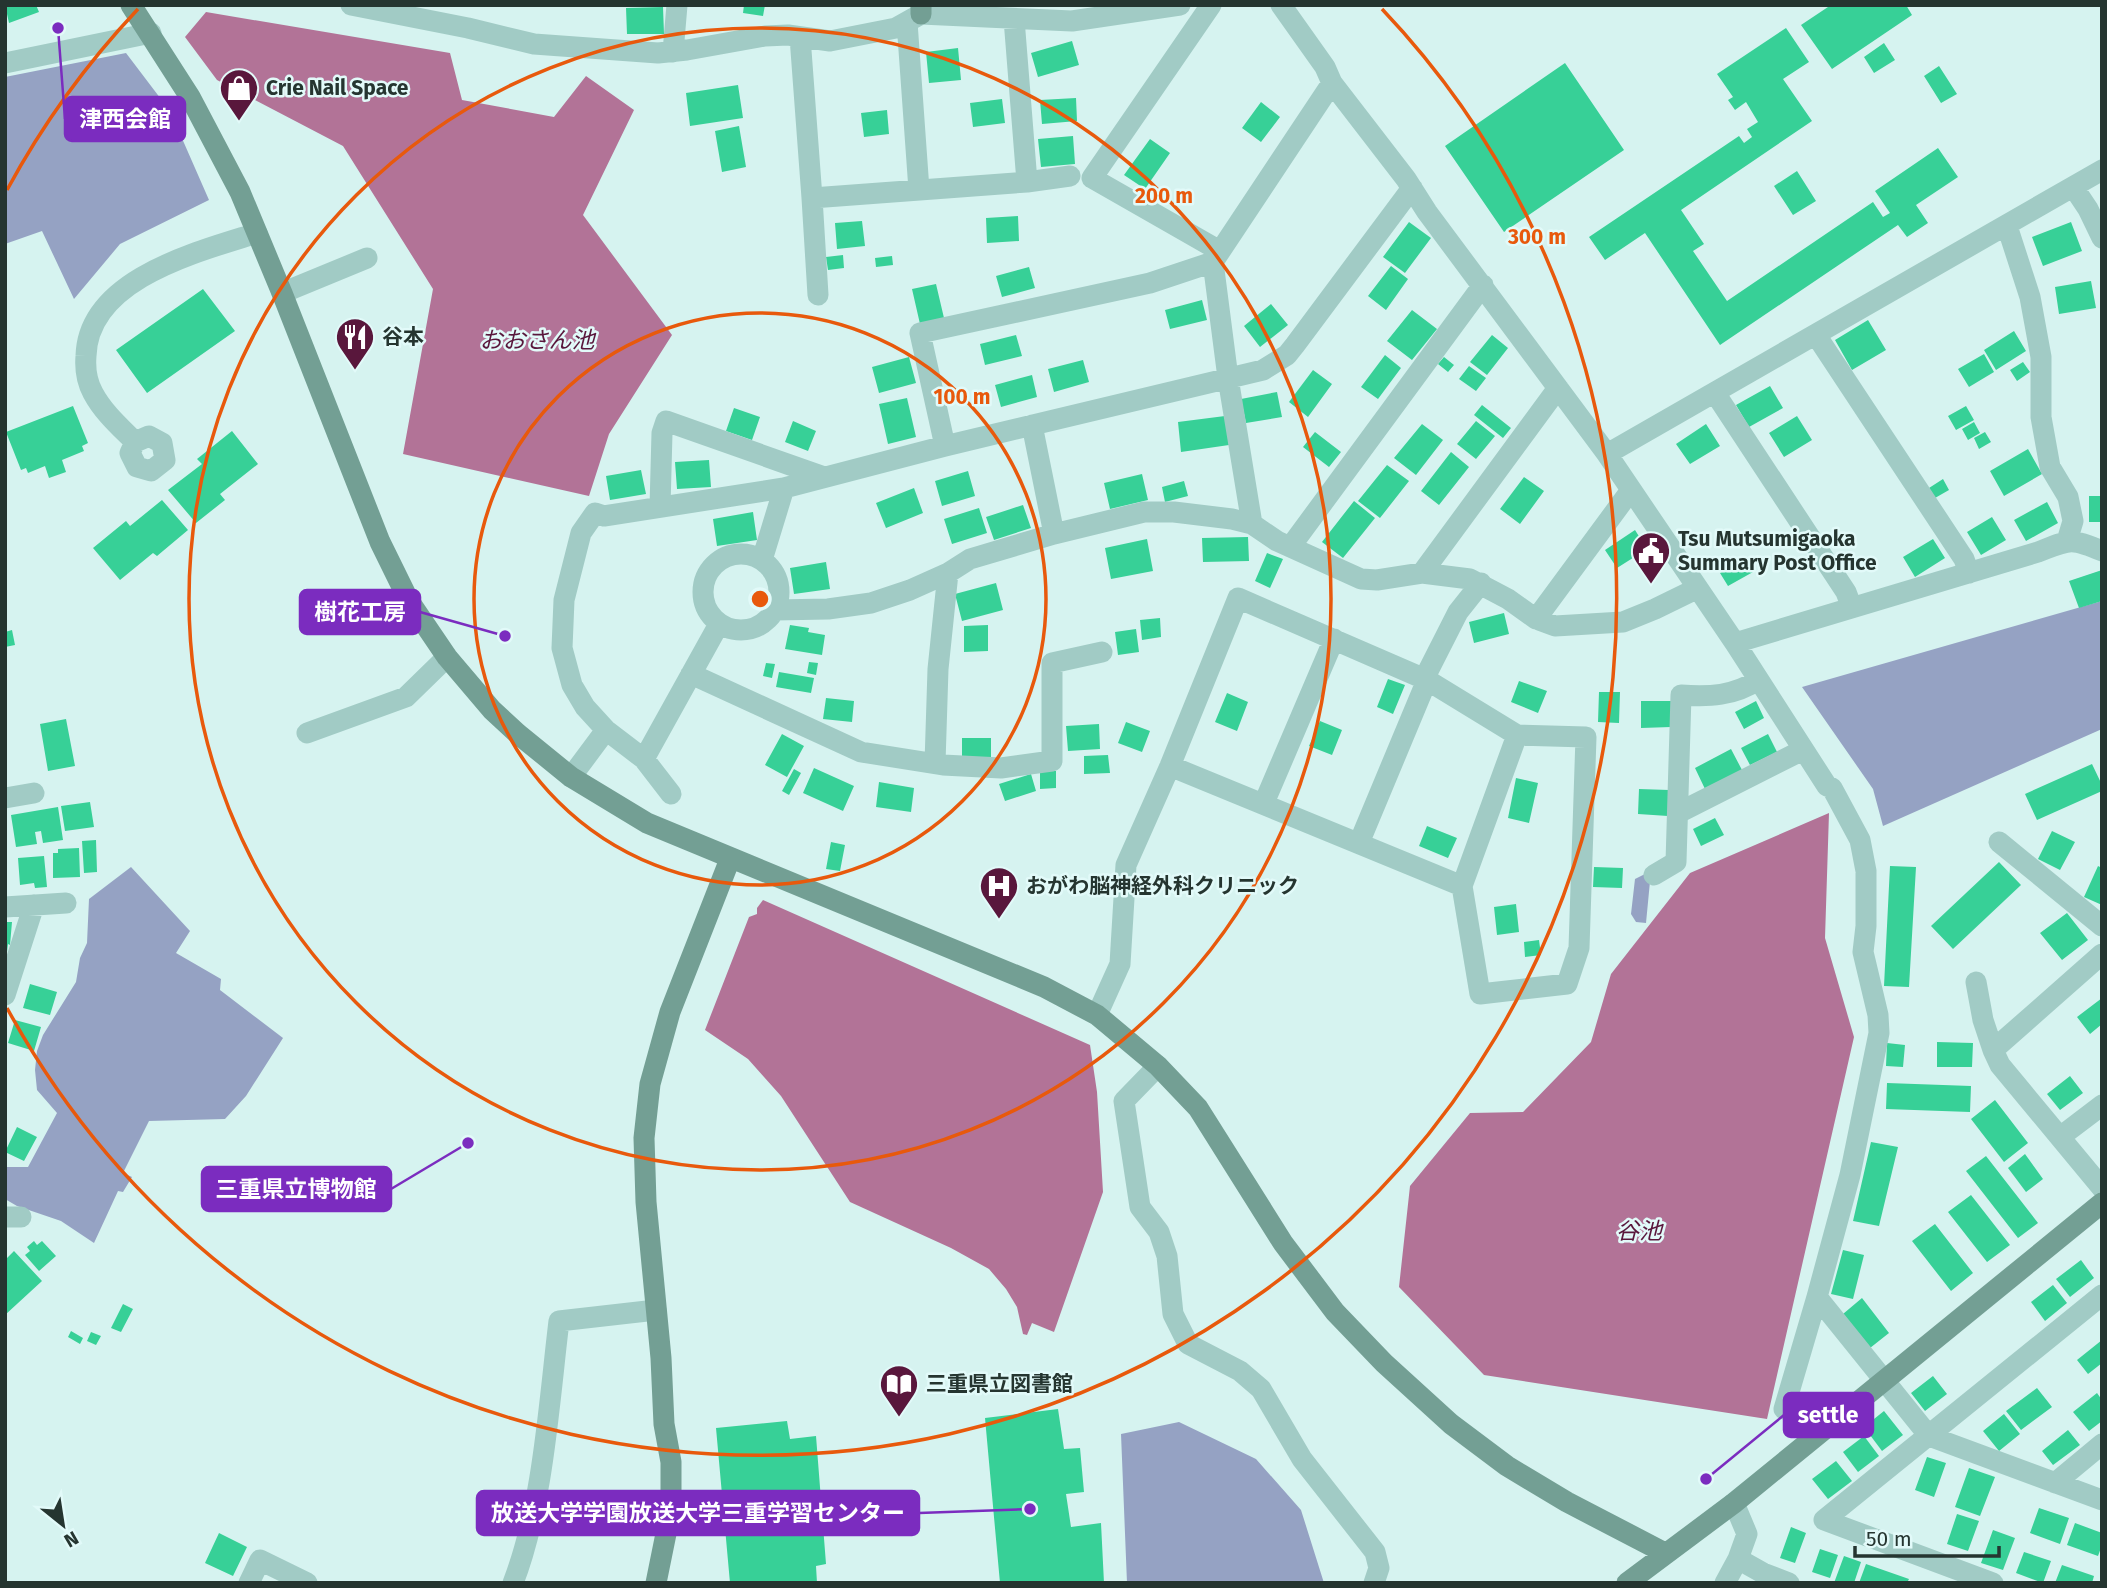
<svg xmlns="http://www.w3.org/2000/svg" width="2107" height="1588" viewBox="0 0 2107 1588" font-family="'Fira Sans','Noto Sans JP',sans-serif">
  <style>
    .green { fill: #95a2c3 }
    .water { fill: #b27397 }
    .building { fill: #37d097 }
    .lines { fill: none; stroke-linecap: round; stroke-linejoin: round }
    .street { stroke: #a1cbc5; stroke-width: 21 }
    .secondary { stroke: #739f94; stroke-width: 21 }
    .ring { fill: none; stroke: #e8590c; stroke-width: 3.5 }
    .labels { text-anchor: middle; stroke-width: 5; stroke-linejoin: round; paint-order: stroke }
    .poi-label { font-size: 21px; font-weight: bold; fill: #253530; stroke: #e2faf9; text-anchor: start }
    .water-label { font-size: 23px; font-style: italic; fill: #59173c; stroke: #e2faf9 }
    .centre { fill: #e8590c; stroke: #e2faf9; stroke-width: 3.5 }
    .ring-label { font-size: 21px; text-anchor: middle; font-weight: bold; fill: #e8590c; stroke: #e2faf9; stroke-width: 5; stroke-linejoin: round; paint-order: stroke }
    .leader { fill: none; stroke: #7b2cbf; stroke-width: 2.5 }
    .callout-dot { fill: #7b2cbf; stroke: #e2faf9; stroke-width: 2.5 }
    .callout { fill: #7b2cbf; stroke: #7b2cbf; stroke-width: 2.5 }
    .callout-label { font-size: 23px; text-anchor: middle; font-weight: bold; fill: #fff }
  </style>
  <rect width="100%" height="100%" fill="#d6f3f0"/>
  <path class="green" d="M126,53l44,58 39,89 -89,44 -46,55 -32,-68 -37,13v-167z
    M2102,601v128l-219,97 -10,-37 -71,-102z
    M131,867l59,64 -14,22 45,26 -1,11 63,48 -37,58 -21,23 -76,2 -26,52 9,4 -9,15 -5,-1 -24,52 -33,-22 -44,-15 -12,-7v-32h23l29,-54 -20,-23 -2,-20 2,-19 6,-16 33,-53 4,-24 7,-15 2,-44z
    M1651,871l-5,52 -10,-1 -5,-8 4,-35z
    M1179,1422l77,37 45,51 23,73h-197l-6,-149z"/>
  <path class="water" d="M206,12l244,41 12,47 92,17 32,-41 48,34 -51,105 89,120 -63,99 -20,62 -186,-42 30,-165 -90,-143 -126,-66 -32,-43z
    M1829,813l-4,125 29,99 -87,382 -283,-44 -85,-88 11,-101 60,-73 53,-1 68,-70 20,-68 79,-101z
    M763,900l327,145 7,47 6,100 -49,140 -22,-9 -5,12 -4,-1 -6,-27 -11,-18 -17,-20 -38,-21 -101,-46 -69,-106 -33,-37 -43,-29 44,-113 8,-3v-6z"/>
  <path class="building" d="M5,5h31l3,7 -30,11z
    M744,5h21l-2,11 -20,-3z
    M1831,5h75l6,10 -80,54 -31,-44z
    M663,7l1,27h-37l-1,-26z
    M1786,28l23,34 -26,17 29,42 -131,89 23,34 -11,7 34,50 146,-99 10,15 7,-4 -15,-22 63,-43 20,29 -42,28 12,18 -21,14 -9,-12 -178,120 -75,-112 -40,27 -16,-23 150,-101 5,7 8,-6 -5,-8 11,-7 -12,-20 -11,8 -7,-10 5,-3 -16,-23z
    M1072,41l7,24 -41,12 -7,-24z
    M1884,43l11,17 -21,13 -10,-16z
    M958,48l3,32 -32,3 -3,-31z
    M1565,63l59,87 -120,82 -59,-86z
    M1939,66l18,28 -16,9 -17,-27z
    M738,85l5,33 -53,8 -4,-33z
    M1076,98l1,23 -35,3 -2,-24z
    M1002,99l3,24 -32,4 -3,-24z
    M1261,102l19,15 -19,25 -19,-14z
    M887,110l2,24 -25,3 -3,-24z
    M739,126l7,41 -24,5 -7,-41z
    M1073,136l2,28 -34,3 -3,-28z
    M1150,139l20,14 -25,36 -21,-14z
    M1797,171l19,30 -23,14 -19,-29z
    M1018,216l1,25 -32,2 -1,-25z
    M862,221l3,25 -28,3 -2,-26z
    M1409,222l22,16 -26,35 -22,-16z
    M2071,222l11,29 -39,15 -11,-29z
    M843,255l1,13 -16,2 -2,-13z
    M892,256l1,9 -17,2 -1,-9z
    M1391,266l17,13 -22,31 -18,-14z
    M1029,267l6,21 -33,9 -6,-21z
    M2091,281l5,27 -37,6 -4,-27z
    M936,284l8,34 -24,6 -8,-35z
    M203,289l32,42 -88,62 -31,-43z
    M1202,300l5,20 -37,9 -5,-19z
    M1271,304l17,21 -28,22 -16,-21z
    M1412,310l25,19 -25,31 -25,-19z
    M1868,320l18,30 -34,20 -17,-30z
    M2014,331l12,20 -30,19 -12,-20z
    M1016,335l6,21 -37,9 -5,-21z
    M1492,335l16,13 -21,27 -17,-13z
    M1984,354l10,18 -25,15 -11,-18z
    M1385,355l16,13 -23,31 -17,-12z
    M909,357l7,26 -37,10 -7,-26z
    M1444,357l10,8 -6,7 -10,-8z
    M1083,360l6,22 -35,10 -6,-23z
    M2023,362l7,10 -13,9 -7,-11z
    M1469,366l17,12 -10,13 -17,-12z
    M1313,370l19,14 -24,33 -19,-15z
    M1032,375l5,22 -36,10 -6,-22z
    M1770,386l13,22 -34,19 -13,-22z
    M1277,392l5,25 -36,6 -5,-24z
    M907,398l9,39 -28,7 -9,-40z
    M1482,405l29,23 -8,10 -29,-23z
    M73,406l15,37 -6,3 2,5 -22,9 4,12 -17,6 -4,-12 -17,7 -2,-5 -5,2 -15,-38z
    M1966,406l8,14 -18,10 -8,-14z
    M734,408l26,9 -8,23 -26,-9z
    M1225,416l4,29 -48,7 -3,-30z
    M1797,416l15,24 -28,17 -15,-24z
    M793,421l23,10 -8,20 -23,-9z
    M1476,421l19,15 -19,23 -19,-15z
    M1974,422l6,11 -12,7 -6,-11z
    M1422,424l21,16 -27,35 -22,-17z
    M1706,424l14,22 -30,18 -14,-20z
    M232,431l26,33 -38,30 5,6 -29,23 -28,-33 34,-26 -5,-5z
    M1315,432l26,20 -12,15 -26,-20z
    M1985,432l6,10 -12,7 -5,-11z
    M2028,449l14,25 -38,22 -14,-25z
    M1451,452l18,15 -30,38 -18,-14z
    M709,460l2,27 -34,2 -2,-27z
    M1387,465l22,16 -29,37 -22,-17z
    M641,470l5,24 -36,6 -4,-24z
    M968,471l7,25 -33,10 -7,-25z
    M1142,474l6,26 -38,9 -6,-26z
    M1524,477l20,14 -24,33 -20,-15z
    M1943,479l6,11 -14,8 -6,-10z
    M1184,481l4,15 -23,6 -3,-15z
    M914,488l9,25 -37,15 -10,-25z
    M2089,496h13v26h-13z
    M162,500l26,30 -31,26 -4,-3 -33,27 -27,-32 33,-27 4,5z
    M1354,501l21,17 -32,40 -21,-16z
    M2047,502l11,21 -32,18 -12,-21z
    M1023,505l8,23 -37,12 -8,-23z
    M979,508l8,25 -35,11 -8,-25z
    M753,512l4,28 -40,6 -4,-27z
    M1992,517l14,23 -25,15 -14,-23z
    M1635,530l12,19 -30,19 -12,-18z
    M1248,537l1,24 -46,1 -1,-24z
    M1147,539l6,32 -42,8 -6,-31z
    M1933,539l12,19 -30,19 -12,-20z
    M1267,553l16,6 -13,29 -15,-7z
    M1745,558l8,14 -25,14 -8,-13z
    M826,562l4,27 -36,5 -4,-26z
    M2102,570v31l-23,7 -10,-27z
    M996,583l7,27 -41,11 -7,-27z
    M1504,613l5,21 -35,9 -5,-21z
    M1160,618l1,19 -19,3 -2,-20z
    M790,625l19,3 -1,4 17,3 -3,20 -37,-6z
    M988,625v26l-24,1v-26z
    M1136,629l3,23 -21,3 -3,-23z
    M12,630l3,15 -10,2v-15z
    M809,662l9,1 -2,12 -9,-2z
    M766,663l9,1 -3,14 -9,-2z
    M779,672l35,6 -3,15 -35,-6z
    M1388,679l17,6 -12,29 -16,-7z
    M1519,681l28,10 -9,22 -27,-11z
    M1599,692h21l-1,31 -21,-1z
    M1227,693l21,9 -11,29 -22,-9z
    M826,698l28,3 -2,21 -29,-3z
    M1641,701h30v26l-30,1z
    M1756,701l8,17 -20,11 -9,-17z
    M66,719l9,47 -27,5 -8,-47z
    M1320,721l22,9 -10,25 -23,-9z
    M1126,722l24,9 -8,21 -24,-9z
    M1099,724l1,25 -32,2 -2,-25z
    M782,734l22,12 -17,31 -22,-12z
    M1768,734l9,18 -27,13 -9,-17z
    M962,738h29v20h-29z
    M1731,749l11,21 -37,19 -10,-21z
    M1108,755l2,18 -26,1v-18z
    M2092,764l10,21v6l-65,29 -12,-26z
    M814,768l40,18 -11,25 -40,-18z
    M794,769l7,4 -12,22 -7,-4z
    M1040,771h16v17l-16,1z
    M1031,774l5,17 -31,10 -6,-17z
    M1516,778l22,5 -9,40 -21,-5z
    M879,782l35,6 -3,24 -35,-5z
    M1639,789l30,1 -1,26 -30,-2z
    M90,802l4,25 -29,4 -4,-25z
    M58,807l5,33 -20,3 -2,-12 -6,1 2,12 -21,3 -5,-32z
    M1715,818l9,17 -23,11 -8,-17z
    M1427,826l30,12 -9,20 -29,-12z
    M2052,831l23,11 -15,28 -22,-11z
    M96,840l1,32 -13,1 -2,-32z
    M831,842l14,3 -5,26 -14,-2z
    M79,848l1,29 -27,1v-25h5v-4z
    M44,856l3,31 -12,1 -1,-5 -14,2 -2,-27z
    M1999,862l22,23 -68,64 -22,-23z
    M1890,866l26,1 -7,120 -25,-1z
    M2098,866l4,2v37l-18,-8z
    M1594,867l29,1 -1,20 -29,-1z
    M1516,904l3,28 -22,3 -3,-28z
    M2067,913l21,27 -26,20 -22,-27z
    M5,922h7l-2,23 -2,-1 -1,8h-2z
    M1539,940l2,15 -16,2 -1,-15z
    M30,984l27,8 -7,23 -27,-7z
    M2102,998v26l-12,10 -13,-17z
    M15,1020l26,7 -7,24 -26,-8z
    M1937,1042l36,1 -1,24h-35z
    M1887,1043l18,2 -2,22 -17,-1z
    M2070,1076l13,17 -23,17 -13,-16z
    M1887,1083l84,3 -1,26 -84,-3z
    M1995,1100l33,43 -24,19 -33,-43z
    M17,1127l20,10 -13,24 -19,-9z
    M1871,1142l27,5 -19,79 -26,-5z
    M2025,1154l18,25 -17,13 -18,-24z
    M1986,1156l52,67 -20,15 -52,-67z
    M1971,1195l39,50 -23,17 -39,-50z
    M1935,1224l38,49 -22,18 -39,-50z
    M34,1241l3,4 5,-4 14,15 -17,15 -14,-16 5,-4 -3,-4z
    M1843,1250l21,5 -11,44 -22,-5z
    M14,1251l28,30 -37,34v-55z
    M2081,1260l13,18 -24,19 -14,-18z
    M2053,1285l14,18 -22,18 -14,-19z
    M1862,1298l27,35 -19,15 -27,-34z
    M123,1304l10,5 -12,23 -10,-4z
    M71,1331l12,7 -3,6 -12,-7z
    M91,1332l10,4 -5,9 -9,-4z
    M2102,1340v23l-14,11 -11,-14z
    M1933,1376l14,18 -22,17 -14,-18z
    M2037,1388l15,19 -31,23 -15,-19z
    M2097,1393l5,7v21l-13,10 -16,-19z
    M1058,1409l6,40 16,-1 4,44 -18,2 5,33 30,-4 3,60h-104l-15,-165z
    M1884,1411l19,24 -21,16 -18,-24z
    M2004,1414l16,20 -21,17 -16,-20z
    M787,1421l3,18 26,-3 10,128 -10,2 1,17h-87l-14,-155z
    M2068,1430l12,15 -27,20 -11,-14z
    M1864,1436l15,20 -21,16 -15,-20z
    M1927,1457l19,6 -12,34 -19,-7z
    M1836,1461l16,20 -24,18 -16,-20z
    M1969,1468l26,9 -15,39 -25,-9z
    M2039,1508l30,10 -9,26 -30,-11z
    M1957,1514l22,7 -11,30 -21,-7z
    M2075,1523l27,10v12l-4,11 -31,-11z
    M1791,1527l15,6 -11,30 -15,-5z
    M1993,1530l22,8 -12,32 -22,-7z
    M219,1533l28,14 -14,29 -28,-13z
    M1820,1549l18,6 -8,23 -18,-6z
    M2024,1552l27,9 -8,22 -27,-10z
    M1844,1556l17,6 -7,21h-20z
    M1866,1564l43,15 -2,4h-48z
    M2062,1565l32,11 -2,7h-37z"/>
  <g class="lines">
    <path class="street" d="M351,5l117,23 66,16 124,9 29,-3 78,-14 23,-1 42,6 66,-13 25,-14 151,7 108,-16
      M1211,5l-119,173 128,73
      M1281,5l44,62 7,16 74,96 21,33 180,242 128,189 92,143 5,2 28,52 6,31v55l-3,26 15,63 1,18 -29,142 -33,122 112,139 173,64
      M1014,19l13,163
      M907,22l12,168
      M800,37l12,161 215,-16 43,-6
      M673,52l4,-47
      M5,63l146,-30
      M2074,188l14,21 14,29
      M812,198l6,97
      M2007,226l23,71 11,60v60l9,50 18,30 5,24 -6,20
      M1213,262l15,116 24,146
      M282,293l85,-35
      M1816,335l148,224 5,14
      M1715,393l131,199 6,16
      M1032,425l22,109
      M149,436l13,7 3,17 -14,11 -14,-4 -7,-14 5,-11z
      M135,442c-15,-15 -32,-30 -42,-49 -6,-11 -8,-25 -7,-37 2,-77 111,-104 171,-123
      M945,446l-25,-113 230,-50 63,-21 119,-179
      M1607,454l495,-284
      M660,507l2,-74 4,-12 158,56
      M1291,546l192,-261
      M703 592a38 38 0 1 1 76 0a38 38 0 1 1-76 0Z
      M762,560l22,-72
      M1422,573l136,-185
      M775,610l53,-1 43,-6 39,-13 38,-17 22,-14 84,-25 90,-22h30l58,7 20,5 25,17 84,38 16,1 45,-7 48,6 38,20 28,20 19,7 68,-4 32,-13 43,-21
      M1536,619l95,-129
      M1735,643l303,-91c31,-12 32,-15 64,-1
      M691,674l170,78 82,13 58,3 51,-7v-98l50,-11
      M1424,679l34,-67 23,-29
      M606,730l38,29 27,35
      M307,733l99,-36 41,-40
      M644,759l75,-135
      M935,763l3,-94 10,-96
      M571,777l35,-47 -21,-23 -13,-22 -10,-37 2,-48 17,-67 14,-20 9,3 180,-28 161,-42 318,-76 24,-15 8,-10 117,-157
      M5,798l29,-5
      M1264,803l70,-164
      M1678,813l125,-63
      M1999,842l103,84
      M1359,843l68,-163
      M1654,875l22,-13 5,-167c28,2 53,1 77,-15
      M1462,886l55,-151
      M5,907l61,-4
      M2102,954l-109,96 7,15 102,123
      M1976,982l7,38 10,30
      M5,995l29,-90
      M1097,1015l23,-51 6,-99 44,-99 68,-168 189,82 90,55 69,2 -7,211 -12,36 -87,10 -18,-108 -292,-120
      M1158,1066l-34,35 16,106 19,25 8,24 6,58 15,30 52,27 21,18 41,70 73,93 4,16 -5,15
      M2060,1137l42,-32
      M5,1217h16
      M1784,1409l33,-112
      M2055,1483l47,-39
      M1738,1559l25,14 26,10
      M249,1583l11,-23 47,23
      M513,1583c30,-77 36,-180 46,-262l97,-11
      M1725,1583l13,-24 9,-25 -13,-31
      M1993,1583l-169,-63 278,-225"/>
    <path class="secondary" d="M131,5l59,92 50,95 42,101 98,249 29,59 38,56 45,53 26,24 53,43 76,46 397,164 53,28 61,51 40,42 85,135 52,69 49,51 67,61 56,42 60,36 98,51
      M921,14v-9
      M656,1583l15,-74v-47l-7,-38 -3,-66 -15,-156 -2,-64 6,-54 20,-72 60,-153
      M1627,1583l107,-80 368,-300"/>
  </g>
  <g class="ring">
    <circle cx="760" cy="599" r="286"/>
    <circle cx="760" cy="599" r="571"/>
    <path d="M7 190A857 857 0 0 1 138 9M1382 9A857 857 0 1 1 7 1008"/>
  </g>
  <defs>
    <g id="shop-pin" transform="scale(2.0125)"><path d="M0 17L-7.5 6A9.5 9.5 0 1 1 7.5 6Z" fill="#59173c" stroke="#e2faf9"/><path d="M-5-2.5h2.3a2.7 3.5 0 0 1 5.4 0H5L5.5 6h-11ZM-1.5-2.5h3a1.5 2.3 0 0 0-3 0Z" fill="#fff"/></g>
    <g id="restaurant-pin" transform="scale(2.0125)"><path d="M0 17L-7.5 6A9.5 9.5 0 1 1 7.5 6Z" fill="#59173c" stroke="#e2faf9"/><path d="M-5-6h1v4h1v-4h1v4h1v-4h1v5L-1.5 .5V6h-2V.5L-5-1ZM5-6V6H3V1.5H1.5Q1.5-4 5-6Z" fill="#fff"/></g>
    <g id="civic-pin" transform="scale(2.0125)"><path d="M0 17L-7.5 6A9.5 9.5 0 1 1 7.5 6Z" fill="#59173c" stroke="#e2faf9"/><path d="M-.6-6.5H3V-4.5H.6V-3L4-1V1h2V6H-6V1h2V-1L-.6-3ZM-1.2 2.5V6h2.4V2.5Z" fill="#fff"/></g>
    <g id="hospital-pin" transform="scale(2.0125)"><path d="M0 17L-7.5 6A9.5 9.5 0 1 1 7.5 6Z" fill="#59173c" stroke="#e2faf9"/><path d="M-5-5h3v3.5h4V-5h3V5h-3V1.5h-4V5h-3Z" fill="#fff"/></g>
    <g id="library-pin" transform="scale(2.0125)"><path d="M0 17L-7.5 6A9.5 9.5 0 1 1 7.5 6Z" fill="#59173c" stroke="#e2faf9"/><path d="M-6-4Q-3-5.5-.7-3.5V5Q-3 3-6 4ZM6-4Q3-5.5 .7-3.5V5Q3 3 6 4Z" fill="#fff"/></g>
  </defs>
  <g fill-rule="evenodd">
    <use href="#shop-pin" x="239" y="88"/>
    <use href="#restaurant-pin" x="355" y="337"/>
    <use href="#civic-pin" x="1651" y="551"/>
    <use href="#hospital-pin" x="999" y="886"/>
    <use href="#library-pin" x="899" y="1384"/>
  </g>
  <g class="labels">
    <g class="poi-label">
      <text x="266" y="95">Crie Nail Space</text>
      <text x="382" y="344">谷本</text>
      <text x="1678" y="546">Tsu Mutsumigaoka<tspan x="1678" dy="24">Summary Post Office</tspan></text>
      <text x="1026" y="893">おがわ脳神経外科クリニック</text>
      <text x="926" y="1391">三重県立図書館</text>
    </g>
    <g class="water-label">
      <text x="537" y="348">おおさん池</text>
      <text x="1639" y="1239">谷池</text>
    </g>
  </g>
  <circle cx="760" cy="599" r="10" class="centre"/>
  <g class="ring-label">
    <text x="1164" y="203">200 m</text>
    <text x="1537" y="244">300 m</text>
    <text x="962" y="404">100 m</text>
  </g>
  <path class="leader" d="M58 28L65 119M505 636L420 612M468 1143L391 1189M1706 1479L1784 1415M1030 1509L919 1513"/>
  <g class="callout-dot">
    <circle cx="58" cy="28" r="7"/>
    <circle cx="505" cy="636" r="7"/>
    <circle cx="468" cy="1143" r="7"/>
    <circle cx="1706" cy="1479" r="7"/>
    <circle cx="1030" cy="1509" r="7"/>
  </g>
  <g class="callout">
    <rect x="65" y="97" width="120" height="44" rx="7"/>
    <rect x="300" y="590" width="120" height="44" rx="7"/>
    <rect x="202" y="1167" width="189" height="44" rx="7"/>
    <rect x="1784" y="1393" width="89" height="44" rx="7"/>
    <rect x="477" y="1491" width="442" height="44" rx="7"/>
  </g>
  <g class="callout-label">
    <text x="125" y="127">津西会館</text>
    <text x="360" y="620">樹花工房</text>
    <text x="296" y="1197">三重県立博物館</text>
    <text x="1828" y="1423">settle</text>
    <text x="698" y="1521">放送大学学園放送大学三重学習センター</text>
  </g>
  <rect width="2107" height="1588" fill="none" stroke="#253530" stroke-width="14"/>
  <g transform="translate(63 1525) rotate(150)" stroke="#e2faf9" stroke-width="5" paint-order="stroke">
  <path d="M0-5L12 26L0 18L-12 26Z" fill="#253530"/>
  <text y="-10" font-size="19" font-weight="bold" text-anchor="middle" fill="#253530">N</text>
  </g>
  <path d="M1855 1546v10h144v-10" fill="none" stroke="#253530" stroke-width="3.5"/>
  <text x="1866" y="1546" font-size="21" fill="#253530" stroke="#e2faf9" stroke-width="5" paint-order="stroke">50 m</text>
</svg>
